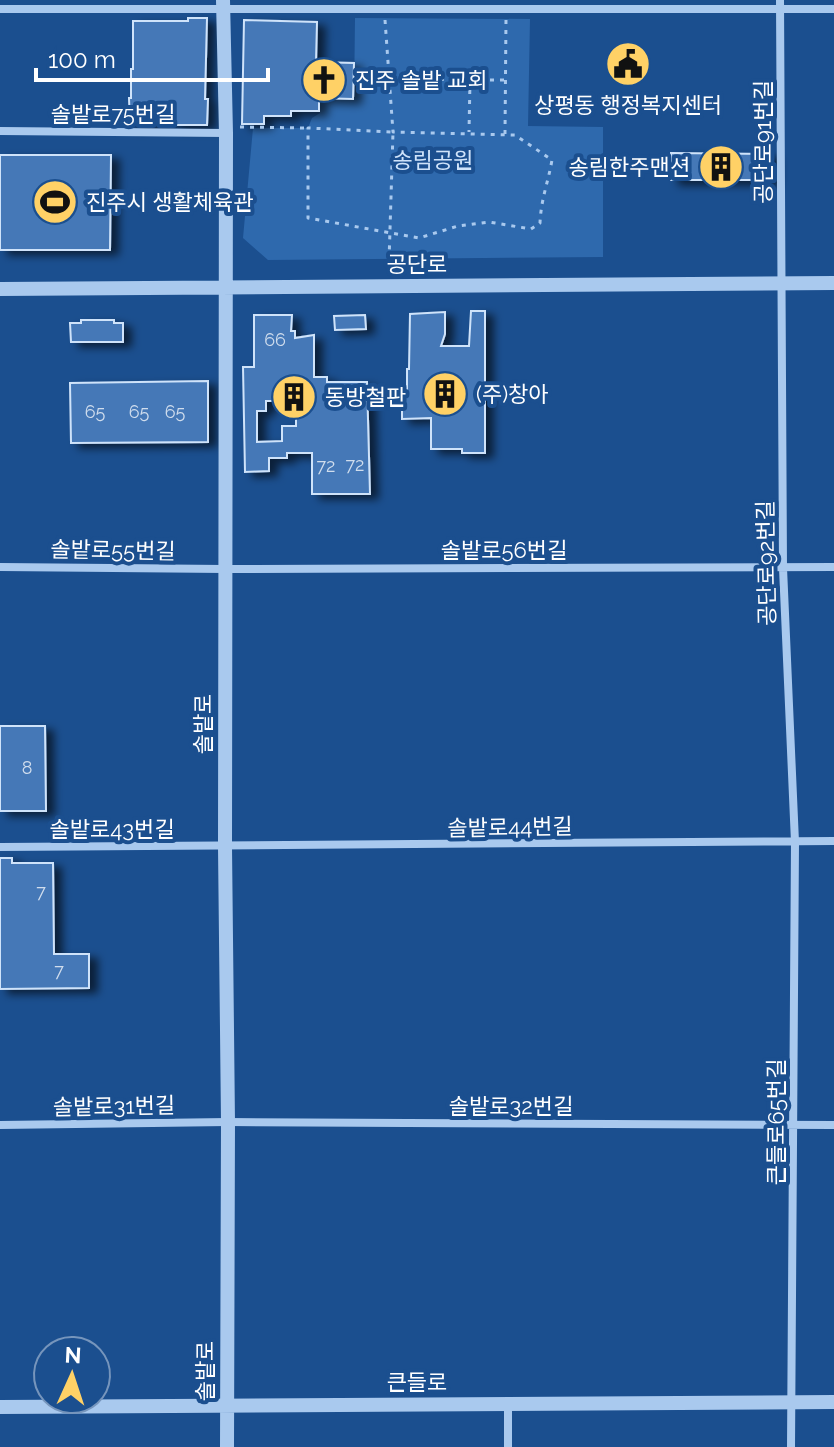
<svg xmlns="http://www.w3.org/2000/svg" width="834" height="1447" viewBox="0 0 834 1447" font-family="Raleway,'Noto Sans KR',sans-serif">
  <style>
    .green { fill: #2e69ad }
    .building { fill: #4478b7; stroke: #cfe3fa; stroke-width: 2; fill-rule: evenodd; filter: url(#shadow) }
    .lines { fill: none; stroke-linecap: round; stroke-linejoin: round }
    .path { stroke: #a9c9ee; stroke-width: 3; stroke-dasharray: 4 6; stroke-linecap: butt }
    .minor { stroke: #a9c9ee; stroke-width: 8 }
    .tertiary { stroke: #a9c9ee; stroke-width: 14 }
    .labels { text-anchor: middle; stroke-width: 8; stroke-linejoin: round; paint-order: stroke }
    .number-label { font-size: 18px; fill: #d0dded }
    .poi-label { font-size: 22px; fill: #fff; stroke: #1b4f8f; text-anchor: start }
    .street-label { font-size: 22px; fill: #fff; stroke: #1b4f8f }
    .park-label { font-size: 22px; fill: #cfe3fa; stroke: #1b4f8f }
  </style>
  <defs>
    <filter id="shadow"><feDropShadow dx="8" dy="4.5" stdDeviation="4" flood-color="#0009"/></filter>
  </defs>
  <rect width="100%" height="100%" fill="#1b4f8f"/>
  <path class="green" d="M355,18l175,1 -2,107 75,1v130l-335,3 -25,-22 10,-110h55l4,-10 8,-5v-13h34z"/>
  <path class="building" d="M188,18h19l-2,81h3l-1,26h-33v-5l-44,5 -1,-27h2v-29h2v-48h55z
    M244,20l73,2 -1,40 38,1 -1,36 -34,-1v13h-28v5h-27v8h-22z
    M671,153l100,1v26h-100z
    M0,155h111l-1,95h-110z
    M471,311h14v142h-23v-4h-31v-31l-29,1v-28h5v-22h2l1,-55 35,-2v22l-4,12h28z
    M254,315h38l-1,16h4v7l19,-3v42h13v5h40l3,112h-58v-41h-25v5h-18v13l-24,1 -2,-105h11zM266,401h30v25h-14v15l-25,1v-31h9z
    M365,315l1,14 -31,1 -1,-14z
    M81,320h33v3h9v19h-52l-1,-19h11z
    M208,381v61l-137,1 -1,-60z
    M0,726h45l1,85h-46z
    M0,858h12v5h41l1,91h35v34l-89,1z"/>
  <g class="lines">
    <path class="path" d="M385,20l8,112 122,3 37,25c-4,23 -11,39 -12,63l-9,6 -42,-7 -31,4 -39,12 -111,-20v-90l85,4 -4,130 1,4
      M390,78l80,2 -1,52
      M470,80h36
      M240,127l68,1
      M505,134l1,-115"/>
    <path class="minor" d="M780,0l3,568 12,274 -4,605
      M0,9h834
      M0,131l226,2
      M0,567l225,2 609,-2
      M0,847l834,-6
      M0,1125l228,-3 606,3
      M508,1447v-43"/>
    <path class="tertiary" d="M223,0l3,133 -1,714 3,275 -1,325
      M0,289l834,-6
      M0,1407l834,-5"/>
  </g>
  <defs>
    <g id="civic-disc" transform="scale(2.3)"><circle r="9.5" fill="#ffd166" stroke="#1b4f8f"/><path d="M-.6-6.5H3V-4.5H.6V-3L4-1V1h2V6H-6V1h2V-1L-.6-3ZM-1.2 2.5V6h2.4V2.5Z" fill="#111"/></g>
    <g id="church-disc" transform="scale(2.3)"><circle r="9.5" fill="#ffd166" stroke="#1b4f8f"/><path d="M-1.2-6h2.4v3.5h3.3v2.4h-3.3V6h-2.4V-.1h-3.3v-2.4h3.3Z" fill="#111"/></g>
    <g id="building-disc" transform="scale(2.3)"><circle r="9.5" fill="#ffd166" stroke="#1b4f8f"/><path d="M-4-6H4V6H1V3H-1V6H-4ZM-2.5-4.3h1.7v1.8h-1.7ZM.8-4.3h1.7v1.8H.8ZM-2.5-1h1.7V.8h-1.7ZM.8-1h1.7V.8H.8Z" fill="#111"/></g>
    <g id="stadium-disc" transform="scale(2.3)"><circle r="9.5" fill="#ffd166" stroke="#1b4f8f"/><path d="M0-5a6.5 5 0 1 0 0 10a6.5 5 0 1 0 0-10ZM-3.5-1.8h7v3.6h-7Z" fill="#111"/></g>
  </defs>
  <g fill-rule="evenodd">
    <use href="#civic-disc" x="628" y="64"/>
    <use href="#church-disc" x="324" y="80"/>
    <use href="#building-disc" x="721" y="167"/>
    <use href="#stadium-disc" x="55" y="202"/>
    <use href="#building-disc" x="445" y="394"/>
    <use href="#building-disc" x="294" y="397"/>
  </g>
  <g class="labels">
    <g class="number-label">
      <text x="275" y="346">66</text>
      <text x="95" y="418">65</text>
      <text x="139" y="418">65</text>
      <text x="175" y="418">65</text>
      <text x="355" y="471">72</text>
      <text x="326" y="472">72</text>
      <text x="27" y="774">8</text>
      <text x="41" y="898">7</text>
      <text x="59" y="977">7</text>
    </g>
    <g class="poi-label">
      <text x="355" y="88">진주 솔밭 교회</text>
      <text x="628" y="113" text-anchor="middle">상평동 행정복지센터</text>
      <text x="690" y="175" text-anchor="end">송림한주맨션</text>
      <text x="86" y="210">진주시 생활체육관</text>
      <text x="476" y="402">(주)창아</text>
      <text x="325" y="405">동방철판</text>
    </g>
    <g class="street-label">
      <text x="113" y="122">솔밭로75번길</text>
      <text transform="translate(763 142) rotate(-90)" y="8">공단로91번길</text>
      <text x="417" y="272">공단로</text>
      <text transform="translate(113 550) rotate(1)" y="8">솔밭로55번길</text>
      <text x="504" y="558">솔밭로56번길</text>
      <text transform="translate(766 563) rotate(-91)" y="8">공단로92번길</text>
      <text transform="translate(203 724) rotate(-90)" y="8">솔밭로</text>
      <text transform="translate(510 827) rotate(-1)" y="8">솔밭로44번길</text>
      <text x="112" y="837">솔밭로43번길</text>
      <text transform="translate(114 1106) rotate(-1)" y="8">솔밭로31번길</text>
      <text x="511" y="1114">솔밭로32번길</text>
      <text transform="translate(776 1122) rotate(-90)" y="8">큰들로65번길</text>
      <text transform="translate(205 1371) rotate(-90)" y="8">솔밭로</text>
      <text x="417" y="1390">큰들로</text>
    </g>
    <g class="park-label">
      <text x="433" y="168">송림공원</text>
    </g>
  </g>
  <g transform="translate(72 1375) rotate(3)"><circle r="38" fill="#1b4f8f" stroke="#7695bc" stroke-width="2"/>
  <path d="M0-6L14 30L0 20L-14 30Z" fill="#ffd166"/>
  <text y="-12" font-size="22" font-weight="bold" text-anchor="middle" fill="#ffffff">N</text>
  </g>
  <path d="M36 68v12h232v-12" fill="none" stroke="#ffffff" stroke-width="4"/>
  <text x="48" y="68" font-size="24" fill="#ffffff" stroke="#1b4f8f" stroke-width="6" paint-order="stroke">100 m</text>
</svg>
